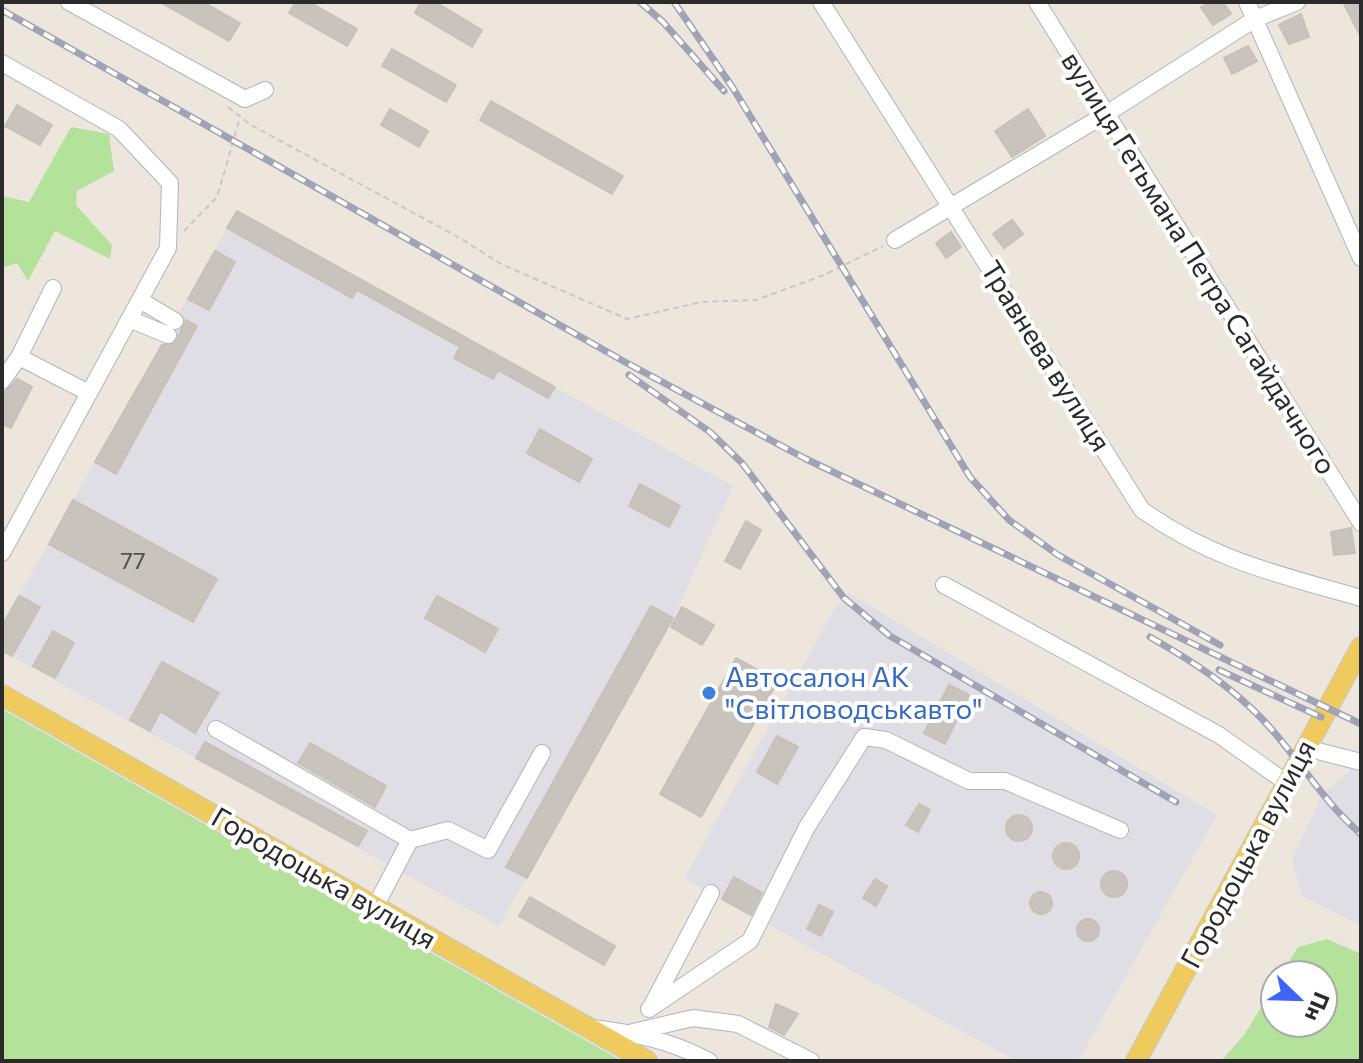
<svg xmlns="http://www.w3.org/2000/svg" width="1363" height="1063" viewBox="0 0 1363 1063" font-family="Commissioner,sans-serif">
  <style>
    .industrial { fill: #e0dee5 }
    .green { fill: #b4e29a }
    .building { fill: #c8c3bd; stroke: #c8c1b7; stroke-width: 2 }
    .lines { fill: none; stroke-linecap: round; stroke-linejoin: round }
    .minor-casing { stroke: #b1b4be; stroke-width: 18 }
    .major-casing { stroke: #c8c8c8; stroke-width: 22 }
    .path { stroke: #c8c8c8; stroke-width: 2; stroke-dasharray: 6 4; stroke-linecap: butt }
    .minor { stroke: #fff; stroke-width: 16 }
    .major { stroke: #efcb5f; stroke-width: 20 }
    .rail-casing { stroke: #a0a3b5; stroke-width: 7 }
    .rail { stroke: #fff; stroke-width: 4; stroke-dasharray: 12; stroke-linecap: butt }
    .shop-dot { fill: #3f7fe0; stroke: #fff; stroke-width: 3 }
    .labels { text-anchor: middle; stroke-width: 8; stroke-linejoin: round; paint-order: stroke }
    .number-label { font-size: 24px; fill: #525150 }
    .street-label { font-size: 28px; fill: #2b2b2b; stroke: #fff }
    .shop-label { font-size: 28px; fill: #366cbe; stroke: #fff; text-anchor: start }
  </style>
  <rect width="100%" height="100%" fill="#ede6dd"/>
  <path class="industrial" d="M237,211l496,275 -60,132 -174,308 -497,-275v-25z
    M849,593l368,222 -139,246h-62l-332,-183 150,-268z
    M1352,769l9,4v152l-59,-29 -10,-37 31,-65z"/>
  <path class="green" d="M71,127l38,7 5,37 -37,20 -1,14 36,40 -2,14 -55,-28 -27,50 -11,-18 -15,5v-72l27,6z
    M2,709l620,352h-620z
    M1327,939l34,15v107h-140l23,-26 31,-50v38h48v-48h-42l17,-28z"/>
  <path class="building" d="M160,2h43l37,21 -11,18z
    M296,2h13l48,27 -10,17 -58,-33z
    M421,2h14l47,28 -10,17 -57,-34z
    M1210,2h13l8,12 -18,11 -12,-18z
    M1343,2h18v35z
    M1301,14l8,23 -20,7 -10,-19z
    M1248,46l9,15 -25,13 -8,-16z
    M392,49l64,36 -10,17 -64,-36z
    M491,101l132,75 -11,18 -132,-74z
    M17,105l35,20 -12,20 -35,-19z
    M390,109l38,22 -9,16 -38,-22z
    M1028,109l17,27 -33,21 -17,-26z
    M237,211l318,176 -7,11 -50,-28 -5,9 -39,-21 6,-11 -103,-57 -5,8 -125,-70z
    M1012,220l11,14 -19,14 -11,-14z
    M951,232l10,15 -15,11 -10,-15z
    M215,251l20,11 -26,48 -21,-11z
    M186,320l11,6 -81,148 -21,-12 67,-117 13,-2z
    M17,379l15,8 -21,41 -9,-4v-29z
    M540,429l52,30 -13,23 -52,-29z
    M640,484l40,22 -11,21 -40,-21z
    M73,500l144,79 -24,43 -144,-78z
    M746,521l15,9 -21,39 -15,-8z
    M1351,528l4,25 -21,2 -3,-23z
    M19,596l21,11 -28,49 -10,-5v-25z
    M437,596l61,33 -13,23 -60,-34z
    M651,606l22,12 -146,260 -21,-11z
    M682,607l32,18 -12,20 -31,-18z
    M53,631l21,12 -19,35 -22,-12z
    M736,658l42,23 -77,136 -41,-23z
    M162,662l57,31 -24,40 -35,-22 -10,20 -20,-11z
    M949,685l20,10 -24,49 -21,-11z
    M777,736l21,11 -21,37 -20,-12z
    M205,742l162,89 -9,15 -162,-88z
    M310,743l76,43 -11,21 -77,-44z
    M919,804l11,6 -12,22 -12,-7z
    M1006 828a13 13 0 1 1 26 0a13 13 0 1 1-26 0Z
    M1053 856a13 13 0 1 1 26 0a13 13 0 1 1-26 0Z
    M1101 884a13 13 0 1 1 26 0a13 13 0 1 1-26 0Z
    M734,877l28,16 -11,22 -29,-16z
    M875,879l12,7 -11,20 -13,-8z
    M1030 903a11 11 0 1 1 22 0a11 11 0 1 1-22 0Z
    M530,897l85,49 -11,19 -85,-49z
    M819,905l14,7 -12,24 -14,-7z
    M1077 930a11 11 0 1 1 22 0a11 11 0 1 1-22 0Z
    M776,1004l22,10 -14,21 -15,-8z"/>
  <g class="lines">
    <g class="minor-casing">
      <path id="minor" d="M69,2l176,97 20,-9
        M821,2l321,508c72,51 136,64 219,88
        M1037,2l324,521
        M1247,2l114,256
        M2,63l117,66 51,54 -2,65 -166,305
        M895,240l211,-126 149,-95 42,-17
        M53,288l-34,69 70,36
        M140,300l35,21
        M129,319l39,16
        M2,381l17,-24
        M944,585l275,150 68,48
        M216,729l194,111 -35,67
        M1306,748l55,14
        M410,840l38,-10 40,20 54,-97
        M651,1007l60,-114
        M649,1009l101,-68 57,-114 57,-90 22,3 83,41h36l115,49
        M593,1028c41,5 79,13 116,33
        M629,1033l64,-15 45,6 73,37"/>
    </g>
    <g class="major-casing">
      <path id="major" d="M2,695l645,366
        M1136,1061l225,-414"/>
    </g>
    <path class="path" d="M228,107l23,18 209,113 41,26 126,55 74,-17 55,-2 68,-25 59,-29
      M184,231l33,-34 23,-79"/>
    <use href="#minor" class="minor"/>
    <use href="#major" class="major"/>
    <g class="rail-casing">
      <path id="rail" d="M640,2l23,20 61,69
        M674,2l59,86 237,389 39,43 49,35 162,90
        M2,10l623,352 181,97 555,265
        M629,375l81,57 32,31 102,135 46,38 286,166
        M1150,637c42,24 81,49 114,84 34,36 59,81 97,113
        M1219,670l102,47"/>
    </g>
    <use href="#rail" class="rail"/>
  </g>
  <circle class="shop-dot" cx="709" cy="693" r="8"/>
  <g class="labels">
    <g class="number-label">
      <text x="133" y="569">77</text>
    </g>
    <g class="street-label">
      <text transform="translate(1199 263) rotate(58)" y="10">вулиця Гетьмана Петра Сагайдачного</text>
      <text transform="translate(1046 356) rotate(58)" y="10">Травнева вулиця</text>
      <text transform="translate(1248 854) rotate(-62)" y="10">Городоцька вулиця</text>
      <text transform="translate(324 878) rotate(30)" y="10">Городоцька вулиця</text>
    </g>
    <g class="shop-label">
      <text x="725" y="687">Автосалон АК<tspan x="725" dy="32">"Світловодськавто"</tspan></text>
    </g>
  </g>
  <rect width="1363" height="1063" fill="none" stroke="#2b2b2b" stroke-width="8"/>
  <g transform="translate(1299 999) rotate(113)"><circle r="38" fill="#ffffff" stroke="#aaaaaa" stroke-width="2"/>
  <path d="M0-6L14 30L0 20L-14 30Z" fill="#3f65f8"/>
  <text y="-12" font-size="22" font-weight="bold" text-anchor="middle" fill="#2b2b2b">Пн</text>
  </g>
</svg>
